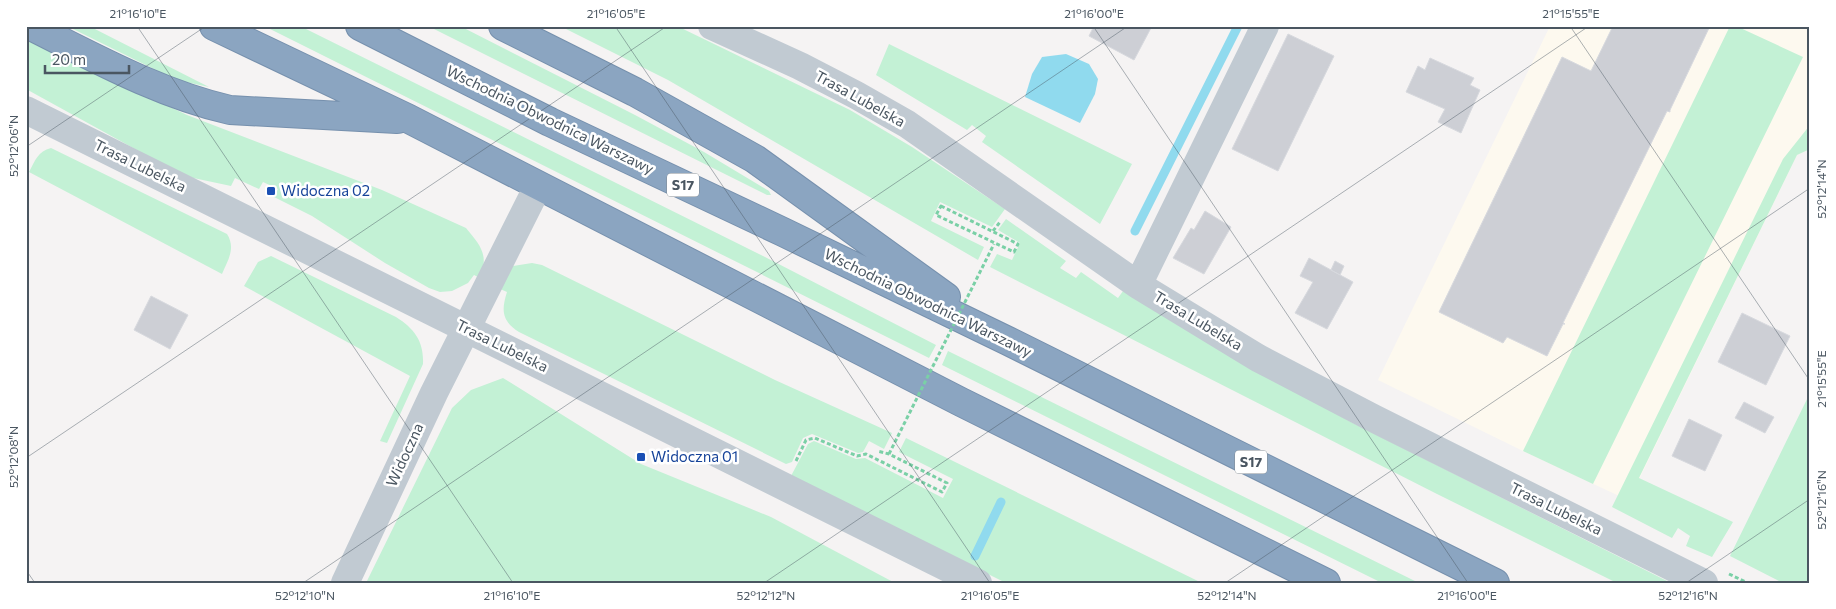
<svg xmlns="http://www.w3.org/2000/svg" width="1836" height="609" viewBox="0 0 1836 609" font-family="Commissioner,sans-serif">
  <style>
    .commercial { fill: #fdf9ef }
    .green { fill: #c3f1d5 }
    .water { fill: #90daee }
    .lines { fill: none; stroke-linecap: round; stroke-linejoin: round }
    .stream { stroke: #90daee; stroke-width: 9 }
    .building { fill: #cdcfd5; stroke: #d7d9de }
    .highway-casing { stroke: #7690ad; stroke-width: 30 }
    .path { stroke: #7ad0a6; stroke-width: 3; stroke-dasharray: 4 2.5; stroke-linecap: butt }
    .minor { stroke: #c1cad2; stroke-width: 28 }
    .highway { stroke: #8ba5c1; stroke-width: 28 }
    .path-bridge { stroke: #7ad0a6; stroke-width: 3; stroke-dasharray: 4 2.5; stroke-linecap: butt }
    .ticks { fill: none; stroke: #4a5661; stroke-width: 1; stroke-opacity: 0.45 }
    .transit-dot { fill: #1a4fb4; stroke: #fff; stroke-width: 2 }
    .labels { text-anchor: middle; stroke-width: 5; stroke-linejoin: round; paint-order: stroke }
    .shield { fill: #fff; stroke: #808990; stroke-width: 1 }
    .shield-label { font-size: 14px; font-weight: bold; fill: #4a5661 }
    .street-label { font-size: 15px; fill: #4a5661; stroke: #fff }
    .transit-label { font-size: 15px; fill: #164399; stroke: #fff; text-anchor: start }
    .neatline { fill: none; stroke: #4a5661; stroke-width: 2 }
    .ticks-label { font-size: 12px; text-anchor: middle; fill: #4a5661 }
  </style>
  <rect width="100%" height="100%" fill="#f5f3f3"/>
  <path class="commercial" d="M1550,26h260v123l-13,6 -169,347 -11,-7 -94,-44 -145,-71z"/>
  <path class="green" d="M67,26h22l120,61 -33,-7z
    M264,26h36l465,231 171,88 -7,13z
    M428,26h32l175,89 69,37 65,39 2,4h-4z
    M560,26h117l173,84 62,37 93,62 -13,18 -52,-25 -9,19 53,26 -6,13 -310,-180z
    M1730,26h6l67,31 -210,427 -70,-33z
    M26,38l161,77 195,75 84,38c15,18 23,27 14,50l-6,-3 -6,8 -16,8 -12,1 -11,-4 -44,-25 -73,-47 -38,-19 4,-8 -15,-7 -4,7 -24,-11 -4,8 -47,-10 -158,-87z
    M889,44l243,120 -32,60 -118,-82 4,-6 -14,-11 -5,5 -91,-55z
    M1810,125v24l-13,6 -158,323 94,44 -21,35 -26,-11 4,-10 -12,-8 -6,10 -60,-31 171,-348z
    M51,148l176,86c9,14 1,26 -5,40l-193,-102c6,-11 9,-21 22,-24z
    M1006,219l60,42 -6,7 16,10 5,-6 37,26 5,-7 226,130 322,162h-54l-180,-89 -447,-227 7,-13 15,6 8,-17 -22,-13z
    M271,256l125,61c19,12 28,25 27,47l-36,79 -7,-2 30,-65 -166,-90 14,-24z
    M532,263l10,2 233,115 117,53 -8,16 -15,-8 -6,11 -5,1 -46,-19 -9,4 -11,24 -6,2 -267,-132c-17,-11 -18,-21 -12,-40l-9,-4 15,-22z
    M948,351l471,232h-37l-440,-218z
    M503,378l138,86 130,53 124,66h-529l86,-175 19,-18z
    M1810,393v190h-27l-53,-27z
    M906,438l296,145h-196l-215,-107 17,-32 6,-3 42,18 9,-1 78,40 10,-19 -54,-27z"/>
  <path class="water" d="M1066,54l23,10 9,15 -3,15 -15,29 -55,-26 7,-23 10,-17z"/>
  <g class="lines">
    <path class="stream" d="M1135,231l103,-205
      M975,556l26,-54"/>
  </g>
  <path class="building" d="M1094,26h58l-18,34 -45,-24z
    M1613,26h97l-40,84v2l-3,-1 -104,212 2,1h-2l-16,32 -40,-19 -4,6 -64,-31 123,-255 29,14z
    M1288,34l46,22 -56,115 -46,-22z
    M1430,58l44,20 -4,7 10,5 -19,43 -23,-11 7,-13 -39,-17 12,-26 7,4z
    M1205,211l26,16 -27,47 -31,-16 18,-30 3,2z
    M1309,258l44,24 -26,47 -32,-16 18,-31 -13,-6z
    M1335,261l9,5 -4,9 -9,-5z
    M151,296l37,19 -18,34 -36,-19z
    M1742,313l48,23 -24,49 -48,-23z
    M1744,402l30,15 -9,16 -30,-15z
    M1689,419l33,16 -17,36 -33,-15z"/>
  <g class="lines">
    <g class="highway-casing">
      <path id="highway" d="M31,26c64,32 129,68 199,84l167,9
        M214,26l195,93 552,283 365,181
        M360,26l190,96 233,110 225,109 487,242
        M503,26l132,66 120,67 191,138"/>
    </g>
    <path class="path" d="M941,206l77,38 -4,8 -78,-37z
      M993,231l7,-9
      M796,461l10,-21 9,-2 42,18 9,-2 76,38 5,-9 -58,-29 -12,-3
      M1729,574l19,9"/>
    <path class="minor" d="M712,26l88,40 56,29 51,29 231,161 120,73 115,60 331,165
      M26,110l952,473
      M1138,285l127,-259
      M345,583l89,-190 104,-207"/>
    <use href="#highway" class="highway"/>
    <path class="path-bridge" d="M889,454l105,-210"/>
  </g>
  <path class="ticks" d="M137,26l376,557M615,26l375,557M1093,26l375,557M1570,26l240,355M26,147l180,-121M26,458l641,-432M26,570l9,13M303,583l825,-557M764,583l825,-557M1225,583l585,-395M1686,583l124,-84"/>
  <g class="transit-dot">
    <rect x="266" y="186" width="10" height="10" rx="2.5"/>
    <rect x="636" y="452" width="10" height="10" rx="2.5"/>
  </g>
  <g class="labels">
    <g class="shield">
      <rect x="667" y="173.5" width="32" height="23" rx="4"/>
      <rect x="1235" y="450.5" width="32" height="23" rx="4"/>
    </g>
    <g class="shield-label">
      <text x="683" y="190">S17</text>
      <text x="1251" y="467">S17</text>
    </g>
    <g class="street-label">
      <text transform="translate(860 99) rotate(29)" y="5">Trasa Lubelska</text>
      <text transform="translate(550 120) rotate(26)" y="5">Wschodnia Obwodnica Warszawy</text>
      <text transform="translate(140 166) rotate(26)" y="5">Trasa Lubelska</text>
      <text transform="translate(928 303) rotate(26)" y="5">Wschodnia Obwodnica Warszawy</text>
      <text transform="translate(1198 321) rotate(31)" y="5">Trasa Lubelska</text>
      <text transform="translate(502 346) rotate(26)" y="5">Trasa Lubelska</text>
      <text transform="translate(405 455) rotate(-65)" y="5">Widoczna</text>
      <text transform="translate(1556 509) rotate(26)" y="5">Trasa Lubelska</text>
    </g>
    <g class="transit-label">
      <text x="281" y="196">Widoczna 02</text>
      <text x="651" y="462">Widoczna 01</text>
    </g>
  </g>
  <rect width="1836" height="609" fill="none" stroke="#ffffff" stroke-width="55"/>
  <path d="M45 65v8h84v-8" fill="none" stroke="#4a5661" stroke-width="2.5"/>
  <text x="52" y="65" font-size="15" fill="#4a5661" stroke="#ffffff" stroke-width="4" paint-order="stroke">20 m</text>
  <rect x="28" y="28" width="1780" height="554" class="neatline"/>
  <g class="ticks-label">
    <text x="138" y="18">21°16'10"E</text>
    <text x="616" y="18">21°16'05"E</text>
    <text x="1094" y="18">21°16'00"E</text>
    <text x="1571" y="18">21°15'55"E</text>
    <text transform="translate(14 146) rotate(-90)" y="4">52°12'06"N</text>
    <text transform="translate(1822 189) rotate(-90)" y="4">52°12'14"N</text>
    <text transform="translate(1822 379) rotate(-90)" y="4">21°15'55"E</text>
    <text transform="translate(14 457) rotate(-90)" y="4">52°12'08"N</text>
    <text transform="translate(1822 500) rotate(-90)" y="4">52°12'16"N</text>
    <text x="305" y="600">52°12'10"N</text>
    <text x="512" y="600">21°16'10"E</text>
    <text x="766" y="600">52°12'12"N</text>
    <text x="990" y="600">21°16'05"E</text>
    <text x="1227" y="600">52°12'14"N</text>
    <text x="1467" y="600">21°16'00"E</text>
    <text x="1688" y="600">52°12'16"N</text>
  </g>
</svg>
